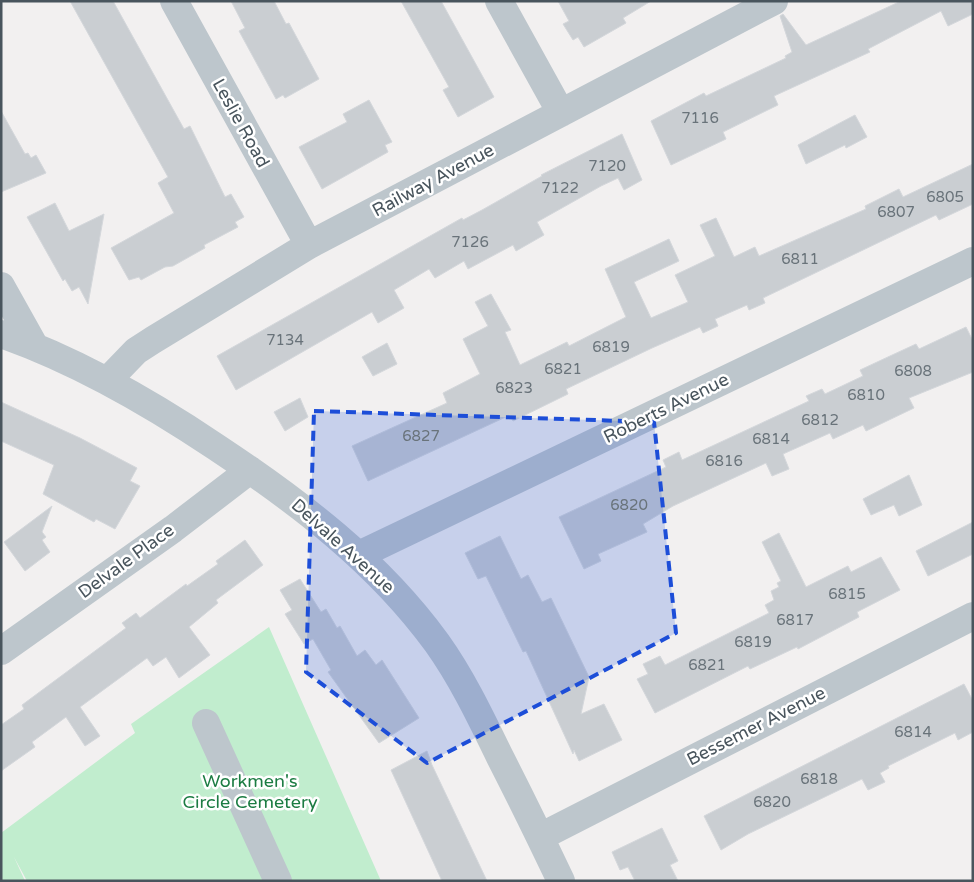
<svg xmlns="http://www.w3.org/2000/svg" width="974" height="882" viewBox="0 0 974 882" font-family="'Varela Round',sans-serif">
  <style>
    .green { fill: #c1edce }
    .building { fill: #caced2; stroke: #d4d7db }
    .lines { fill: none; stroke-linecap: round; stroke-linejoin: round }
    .minor { stroke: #bdc6cc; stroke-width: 28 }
    .marked { fill: #1d4ed8; fill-opacity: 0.2; stroke: #1d4ed8; stroke-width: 4; stroke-dasharray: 10 6; stroke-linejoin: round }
    .labels { text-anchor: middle; stroke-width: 5; stroke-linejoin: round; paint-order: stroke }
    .number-label { font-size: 15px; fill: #69737a }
    .street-label { font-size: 18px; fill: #49555d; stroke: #fff }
    .park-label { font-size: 18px; fill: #1c7c43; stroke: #fff }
  </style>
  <rect width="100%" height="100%" fill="#f2f0f0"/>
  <path class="green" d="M269,627l112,254h-354l-13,-24 11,24h-24v-48l134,-100 -4,-9z"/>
  <path class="building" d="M70,1h43l71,128 6,-3 35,71 6,-3 13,23 -9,5 3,5 -34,18 1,3 -32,18 -8,1 -24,13 -2,-3 -10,3 -18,-32 63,-35 -16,-30 10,-6z
    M231,1h43l12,23 3,-1 30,56 -34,19 -2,-3 -7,4 -37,-68 6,-3z
    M401,1h40l53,96 -36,20 -15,-27 6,-3z
    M558,1h93l-28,17 3,5 -42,24 -6,-10 -5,3 -10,-16 6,-3z
    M901,1h72v13l-25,12 -7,-15 -73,38 2,3 -96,44 4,9 -55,27 3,7 -55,26 -20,-44 53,-28 2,3 80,-38 -1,-2 7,-4 -12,-36 3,-2 23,31z
    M369,100l23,42 -7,3 3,7 -66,37 -23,-42 48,-25 -4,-8z
    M1,111l24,43 3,-1 3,5 5,-3 10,18 -45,19z
    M855,115l12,22 -21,11 -1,-3 -39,19 -8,-19z
    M622,134l20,46 -18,10 -6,-12 -17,8 -64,36 7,13 -28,16 -3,-6 -45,24 -4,-8 -29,17 -6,-9 -35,21 10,18 -26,15 -6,-11 -136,78 -19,-34 245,-138 1,2 19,-10 60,-34 -1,-1z
    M973,164v40l-34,16 -3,-5 -173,83 2,5 -16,7 -2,-5 -32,14 3,7 -15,7 -3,-6 -48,21 -86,41 2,5 -55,27 -3,-6 -142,66 -16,-35 95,-43 -4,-10 37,-19 -17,-35 25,-13 -13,-24 16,-8 20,36 -6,2 15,33 47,-23 2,4 57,-29 -21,-48 64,-30 10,22 -45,21 17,36 37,-16 -13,-27 40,-19 -15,-31 16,-7 18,39 21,-10 4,9 107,-47 -1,-3 34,-17 4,8z
    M55,203l14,28 35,-17 -16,90 -9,-17 -7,4 -7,-12 -2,2 -36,-64z
    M966,327l7,14v31l-64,26 5,10 -48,23 -3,-6 -30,14 -3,-6 -47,21 6,15 -17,7 -6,-13 -93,43 -30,18 4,8 -49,22 3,7 -17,8 -25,-52 107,-50 -3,-7 16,-8 3,8 127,-59 -3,-5 16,-7 3,5 38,-18 -3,-6 30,-14 26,-12 3,5z
    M387,343l10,21 -24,12 -11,-19z
    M300,398l8,19 -23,14 -11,-19z
    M1,402l79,36 57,30 -7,13 10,5 -25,43 -19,-10 -2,3 -51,-28 11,-29 -53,-24z
    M909,475l13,30 -23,11 -5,-11 -23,10 -8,-16z
    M52,506l-10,26 4,5 -4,3 8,12 -25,19 -21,-29z
    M973,522v32l-45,22 -12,-25z
    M779,533l27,54 42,-21 3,6 30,-15 19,33 -43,22 2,5 -61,32 -1,-2 -47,22 -2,-3 -93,47 -18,-34 11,-5 -5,-10 17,-8 5,9 104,-52 -4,-8 9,-5 -3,-9 8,-4 -2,-4 4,-2 -19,-39z
    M500,536l21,43 7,-4 14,27 9,-4 38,79 -8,37 23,-10 18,36 -43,21 -5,-11 -1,4 -47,-103 -3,1 -37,-76 -8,3 -13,-26z
    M245,540l18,25 -47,35 2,3 -29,24 21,28 -31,23 -13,-21 -13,9 -6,-8 -67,49 20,29 -15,10 -19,-29 -34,25 3,5 -34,24v-46l23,-16 -2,-4 104,-77 -4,-5 14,-10 4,5 46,-34 1,2 31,-22 -2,-3z
    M300,579l21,33 5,-3 11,19 3,-2 17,30 8,-6 11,15 6,-5 37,58 -40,25 -51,-71 3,-2 -18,-31 -9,5 -19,-30 7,-4 -12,-20z
    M964,684l9,17v31l-15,8 -3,-7 -67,33 1,2 -9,5 5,9 -17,8 -6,-11 -114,55 -27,16 -17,-34z
    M427,751l5,14 55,116h-45l-51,-111z
    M662,828l16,33 -8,4 8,16h-43l-7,-14 -8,3 -8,-18z"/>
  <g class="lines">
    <path class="minor" d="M174,1l135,244
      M499,1l62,112
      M1,286l33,59
      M1,334c77,27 148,68 215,113 83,55 162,115 221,196 25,35 44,75 63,114 21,41 41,82 61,124
      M107,381l29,-30 17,-11 156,-95 465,-244
      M359,555l614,-294
      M1,651l172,-122 77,-59
      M206,723l72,158
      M540,837l433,-221"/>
  </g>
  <path class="marked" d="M314,411l340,11 22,211 -249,130 -121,-91z"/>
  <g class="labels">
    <g class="number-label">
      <text x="700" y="123">7116</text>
      <text x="607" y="171">7120</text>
      <text x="560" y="193">7122</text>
      <text x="945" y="202">6805</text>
      <text x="896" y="217">6807</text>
      <text x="470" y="247">7126</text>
      <text x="800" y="264">6811</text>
      <text x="285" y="345">7134</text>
      <text x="611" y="352">6819</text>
      <text x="563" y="374">6821</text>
      <text x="913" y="376">6808</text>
      <text x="514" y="393">6823</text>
      <text x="866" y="400">6810</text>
      <text x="820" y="425">6812</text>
      <text x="421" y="441">6827</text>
      <text x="771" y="444">6814</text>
      <text x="724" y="466">6816</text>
      <text x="629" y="510">6820</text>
      <text x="847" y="599">6815</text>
      <text x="795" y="625">6817</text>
      <text x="753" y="647">6819</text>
      <text x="707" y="670">6821</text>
      <text x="913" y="737">6814</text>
      <text x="819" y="784">6818</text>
      <text x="772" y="807">6820</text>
    </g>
    <g class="street-label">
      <text transform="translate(241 123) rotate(61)" y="6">Leslie Road</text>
      <text transform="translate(433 180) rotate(-28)" y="6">Railway Avenue</text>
      <text transform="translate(666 408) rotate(-26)" y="6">Roberts Avenue</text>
      <text transform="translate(343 546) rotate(42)" y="6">Delvale Avenue</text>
      <text transform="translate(126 561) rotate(-36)" y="6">Delvale Place</text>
      <text transform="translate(756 726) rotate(-27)" y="6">Bessemer Avenue</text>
    </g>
    <g class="park-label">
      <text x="250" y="787">Workmen's<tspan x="250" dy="21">Circle Cemetery</tspan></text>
    </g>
  </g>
  <rect width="974" height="882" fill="none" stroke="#49555d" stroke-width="5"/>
</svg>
